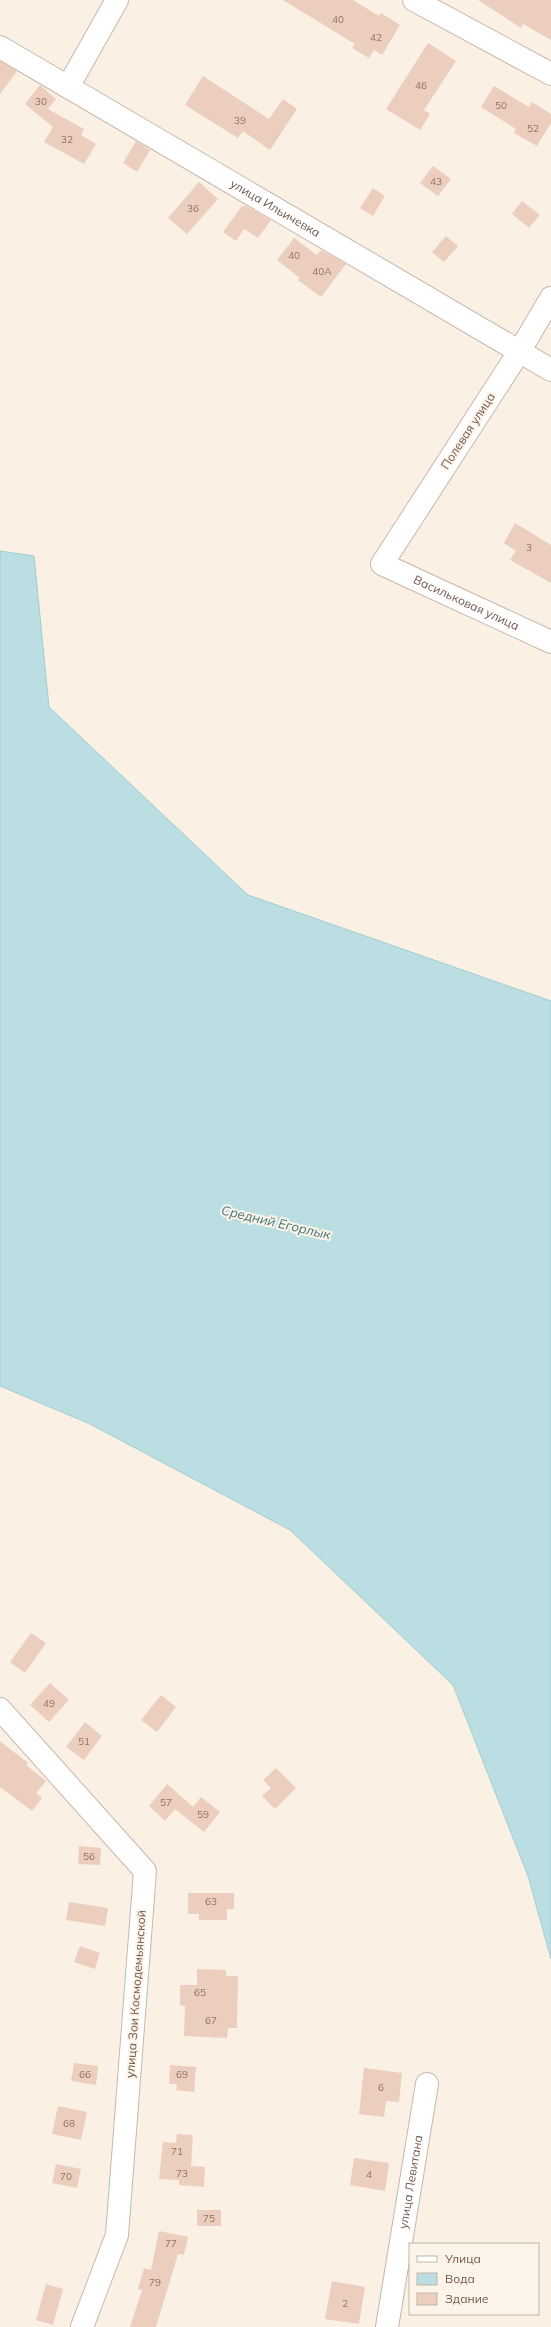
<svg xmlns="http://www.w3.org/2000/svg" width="551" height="2327" viewBox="0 0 551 2327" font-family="Mulish,sans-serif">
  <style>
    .water { fill: #badee1; stroke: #a2cdd2 }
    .building { fill: #eccebe }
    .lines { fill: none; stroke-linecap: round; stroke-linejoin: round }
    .minor-casing { stroke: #c9b7ab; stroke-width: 24 }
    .minor { stroke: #fff; stroke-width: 22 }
    .labels { text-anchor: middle; stroke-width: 4; stroke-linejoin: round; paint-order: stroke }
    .number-label { font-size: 10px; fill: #8e7468 }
    .street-label { font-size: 12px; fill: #6f564c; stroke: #fdf4e9 }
    .water-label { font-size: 13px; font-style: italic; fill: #45747a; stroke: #fdf4e9 }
  </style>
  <rect width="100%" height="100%" fill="#faf0e4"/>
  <path class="water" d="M0,551l34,5 15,151 199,188 303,106v958l-23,-83 -75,-191 -163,-155 -200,-106 -90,-38z"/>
  <path class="building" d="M283,0h70l26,16 2,-3 19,12 -18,30 -8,-5 -5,8 -17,-10 3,-4z
    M478,0h73v40l-28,-16 -2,4z
    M428,43l28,18 -32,49 6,4 -10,16 -34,-21z
    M0,61l17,10 -17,23z
    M203,76l66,43 14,-20 14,10 -27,41 -27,-19 -5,7 -53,-33z
    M40,85l16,14 -8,10 36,20 -3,6 15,9 -12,20 -40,-22 9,-15 -28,-23z
    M494,86l35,21 3,-5 19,12v9l-14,23 -23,-13 2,-4 -35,-22z
    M136,141l14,9 -13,22 -14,-9z
    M433,166l18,13 -13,17 -18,-13z
    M199,182l19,17 -31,35 -19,-16z
    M373,188l12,8 -12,20 -13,-8z
    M522,201l18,14 -11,13 -17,-14z
    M242,206h4l25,14 -13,18 -14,-9 -8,12 -13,-9z
    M446,236l12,10 -14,16 -12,-10z
    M294,238l23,17 4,-5 25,14 -25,33 -23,-17 2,-2 -23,-18z
    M515,523l36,22v38l-41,-23 6,-9 -12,-8z
    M31,1633l15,10 -21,30 -15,-11z
    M50,1683l19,17 -20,22 -19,-17z
    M161,1695l15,12 -19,25 -16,-12z
    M85,1722l17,14 -18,24 -18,-13z
    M0,1741l28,22 -2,2 20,16 -10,12 6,5 -10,13 -32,-24z
    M276,1768l20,20 -21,21 -13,-13 9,-8 -8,-8z
    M167,1784l26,23 8,-10 19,15 -16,20 -29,-23 -10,12 -16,-15z
    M79,1846l22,2 -1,17 -22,-1z
    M188,1893h46v16h-7v11h-28v-6h-11z
    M69,1902l39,6 -3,18 -39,-6z
    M80,1946l20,7 -5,16 -21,-7z
    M197,1969l29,1v6h12l-1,52h-9l-1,10 -43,-2 1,-30 -5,-1v-20h17z
    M74,2063l24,3 -2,19 -25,-4z
    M170,2065l26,2 -2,25 -18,-2 1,-6h-8z
    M364,2068l38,5 -3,29 -13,-1 -2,16 -25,-3z
    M58,2106l29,6 -6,28 -29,-6z
    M177,2134l16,1 -2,31 14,1 -1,20 -25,-2v-5l-20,-1 4,-37 13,1z
    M354,2158l35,5 -4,28 -35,-6z
    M56,2164l25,5 -4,19 -25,-5z
    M197,2210h24v16h-24z
    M159,2231l29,6 -4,18 -6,-1 -22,73h-26l12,-37 -4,-1 6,-21 7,2z
    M332,2281l33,6 -6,37 -34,-5z
    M46,2284l17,5 -10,36 -17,-5z"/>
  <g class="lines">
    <g class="minor-casing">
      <g id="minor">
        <path d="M414,0l137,74"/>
        <path id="s1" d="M0,47l551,323"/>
        <path d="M68,87l49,-87"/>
        <path id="s2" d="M551,298l-32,54 -137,212 169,78"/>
        <path d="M0,1709l145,162 -28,364 -35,92"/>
        <path id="s3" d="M387,2327l40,-243"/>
      </g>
    </g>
    <use href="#minor" class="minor"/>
  </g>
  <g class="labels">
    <g class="number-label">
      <text x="338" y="23">40</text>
      <text x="376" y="41">42</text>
      <text x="421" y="89">46</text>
      <text x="41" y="105">30</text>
      <text x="501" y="109">50</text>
      <text x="240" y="124">39</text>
      <text x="533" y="132">52</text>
      <text x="67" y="143">32</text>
      <text x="436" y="185">43</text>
      <text x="193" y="212">36</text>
      <text x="294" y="259">40</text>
      <text x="322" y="275">40А</text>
      <text x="529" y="551">3</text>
      <text x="49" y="1707">49</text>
      <text x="84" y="1745">51</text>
      <text x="166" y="1806">57</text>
      <text x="203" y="1818">59</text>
      <text x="89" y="1860">56</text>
      <text x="211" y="1905">63</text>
      <text x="200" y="1996">65</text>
      <text x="211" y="2024">67</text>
      <text x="85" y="2078">66</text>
      <text x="182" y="2078">69</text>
      <text x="381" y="2091">6</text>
      <text x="69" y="2127">68</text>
      <text x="177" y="2155">71</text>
      <text x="182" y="2177">73</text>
      <text x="369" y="2178">4</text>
      <text x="66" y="2180">70</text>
      <text x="209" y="2222">75</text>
      <text x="171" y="2247">77</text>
      <text x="155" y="2286">79</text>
      <text x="345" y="2307">2</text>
    </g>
    <g class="street-label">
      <text dy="4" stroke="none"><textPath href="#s1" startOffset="319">улица Ильичевка</textPath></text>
      <text transform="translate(468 431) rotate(-57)" y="4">Полевая улица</text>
      <text dy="4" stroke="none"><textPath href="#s2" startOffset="408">Васильковая улица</textPath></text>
      <text transform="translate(136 1994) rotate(-86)" y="4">улица Зои Космодемьянской</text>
      <text dy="4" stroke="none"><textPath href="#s3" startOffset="147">улица Левитана</textPath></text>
    </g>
    <g class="water-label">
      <text transform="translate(276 1222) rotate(13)" y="5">Средний Егорлык</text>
    </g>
  </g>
  <rect x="409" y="2243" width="130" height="72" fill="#fdf4e9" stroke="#c4b5aa"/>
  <rect x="417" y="2256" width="20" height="6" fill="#ffffff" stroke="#c4b5aa"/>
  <text x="445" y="2263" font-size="12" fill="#6f564c">Улица</text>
  <rect x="417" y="2273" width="20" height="12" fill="#badee1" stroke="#c4b5aa"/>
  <text x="445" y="2283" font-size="12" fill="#6f564c">Вода</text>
  <rect x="417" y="2293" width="20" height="12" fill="#eccebe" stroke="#c4b5aa"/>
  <text x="445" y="2303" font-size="12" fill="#6f564c">Здание</text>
</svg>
